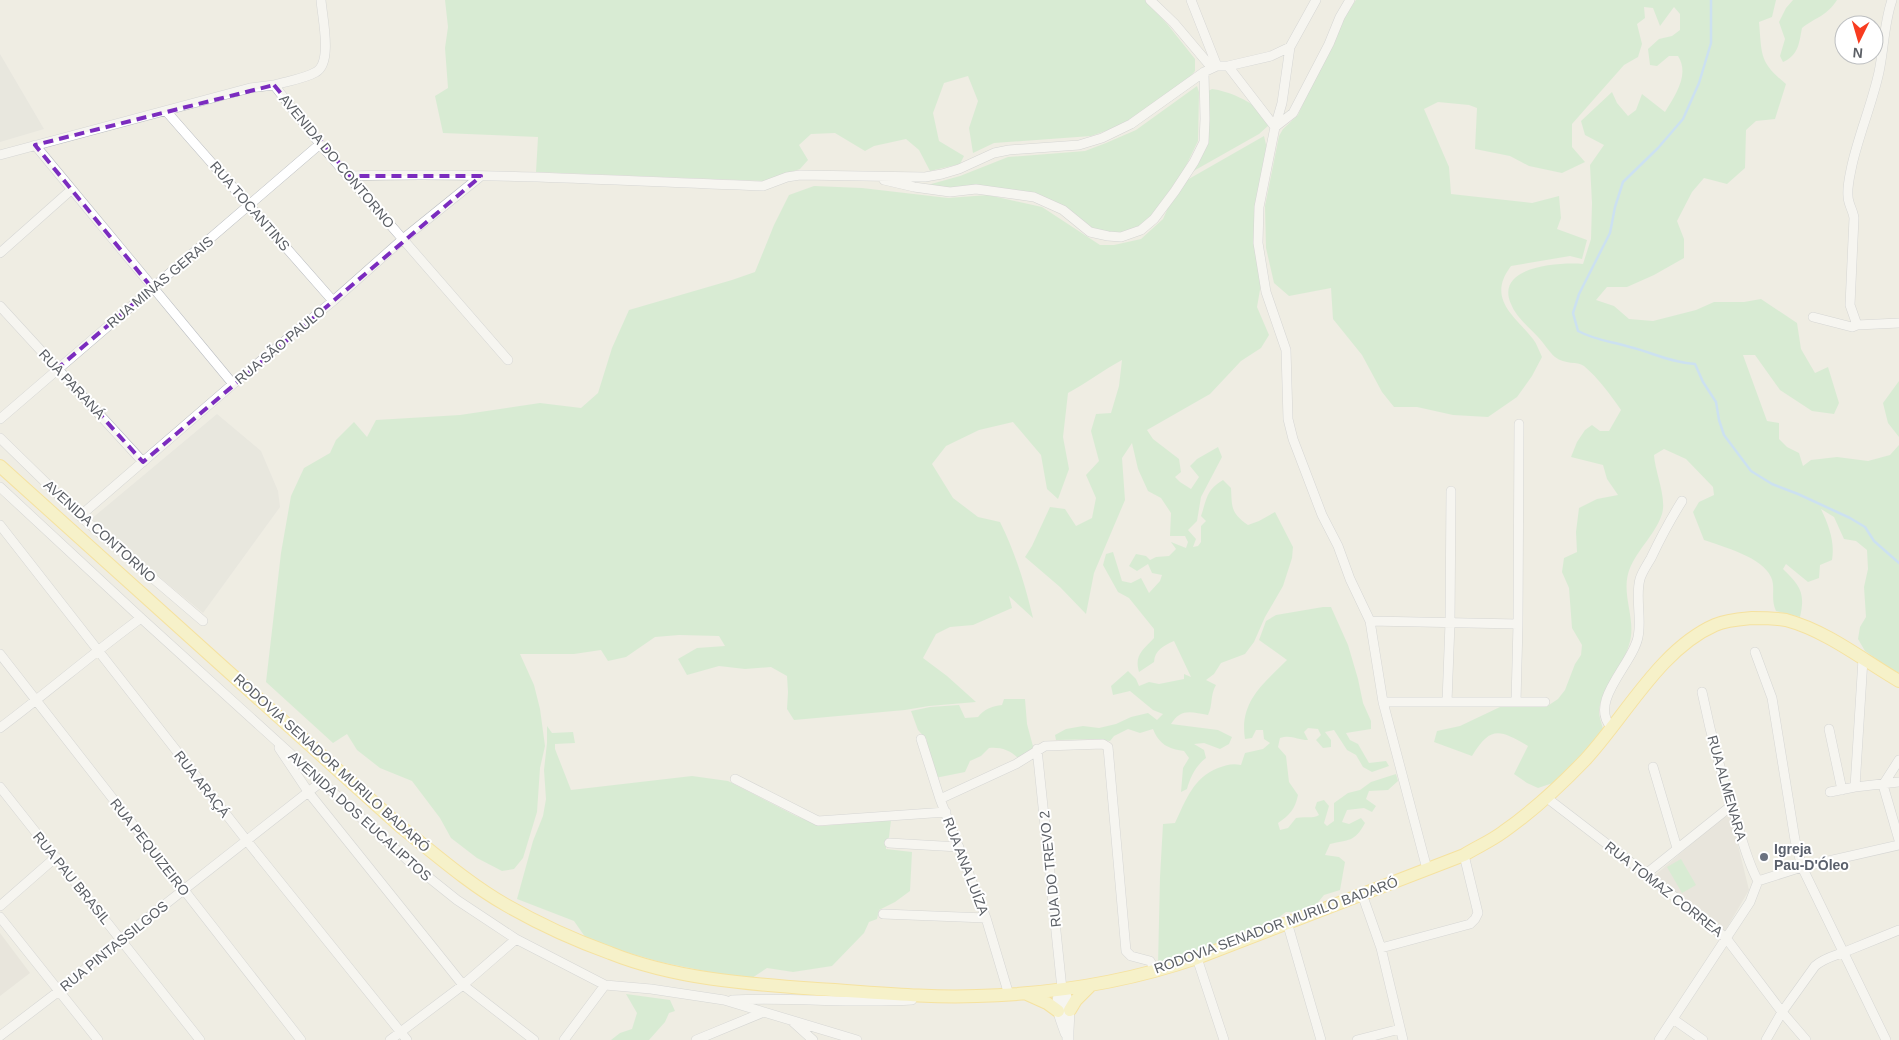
<svg xmlns="http://www.w3.org/2000/svg" width="1899" height="1040" viewBox="0 0 1899 1040" font-family="Helvetica,sans-serif">
  <style>
    .industrial { fill: #e0dfd8 }
    .education { fill: #dfdcd2 }
    .green { fill: #bde9bf }
    .lines { fill: none; stroke-linecap: round; stroke-linejoin: round }
    .stream { stroke: #a3d2ff; stroke-width: 2.5 }
    .street-casing { stroke: #b8bbc0; stroke-width: 10 }
    .secondary-casing { stroke: #b9bcc3; stroke-width: 12 }
    .primary-casing { stroke: #fdd54e; stroke-width: 14 }
    .street { stroke: #fff; stroke-width: 9 }
    .secondary { stroke: #fff; stroke-width: 11 }
    .primary { stroke: #fff5a8; stroke-width: 12 }
    .marked { fill: none; stroke: #7b2cbf; stroke-width: 4; stroke-dasharray: 10 6; stroke-linejoin: round }
    .worship-dot { fill: #6b7280; stroke: #fff; stroke-width: 2 }
    .labels { text-anchor: middle; stroke-width: 4; stroke-linejoin: round; paint-order: stroke }
    .street-label { font-size: 14px; fill: #5b5f65; stroke: #fff }
    .worship-label { font-size: 14px; font-weight: bold; fill: #5b616d; stroke: #fff; text-anchor: start }
  </style>
  <rect width="100%" height="100%" fill="#efede3"/>
  <path class="industrial" d="M0,54l44,75 -44,13z
    M217,414l44,37 17,40 2,16 -77,106 -113,-93z"/>
  <path class="education" d="M1724,816l6,1 2,4 17,69 -24,41 -71,-55z
    M0,933l30,40 -30,23z"/>
  <path class="green" d="M445,0h700l23,25 27,34v12l-12,14 -63,41 -29,10 -97,7 -21,10 -4,-25 9,-27 -10,-25 -24,7 -11,30 6,28 25,15 -4,8 -30,7 -11,-21 -13,-11 -32,7 -9,5 -30,-18 -24,1 -12,11 9,15 -8,9 -36,12 -228,-9 2,-35 -95,-4 -8,-37 13,-8 -3,-40 3,-21z
    M1356,0h420l-4,17 -13,5c3,33 0,40 27,62l-11,35 -19,2 -10,9 -1,38 -18,16 -23,-6 -12,14 -15,29 7,18v19l-30,17 -27,12h-20l-11,13 18,6 15,13 24,2 43,-11 18,-8h30l17,-3 36,24 4,26 14,24 13,-6 11,36 -5,11 -22,-3 -32,-21 -25,-35h-12l24,66 12,2v16l8,8 12,6 4,13 8,-6 26,-3 31,4 22,-6 9,-10v228l-10,-5 -24,-17 -7,-12 2,-12 6,-10 -2,-30 4,-18 -1,-19 -11,-9 -12,-2 -10,-22 -13,-8c8,17 14,33 11,51l-12,5 -1,13 -11,4 -22,-18 -3,5c16,16 23,23 17,48l-24,-6c-6,-13 0,-23 -5,-34 -9,-20 -47,-30 -67,-37l-11,-28 6,-10 15,-7 -1,-8 -27,-28 -22,-10 -10,6c1,17 13,43 8,59 -7,22 -28,38 -34,60 -6,24 9,47 1,71 -7,23 -27,42 -30,66 0,6 3,13 4,18l-19,24 -28,29 -18,6 -11,-5 -13,-9 14,-28c-28,-16 -37,-21 -56,10l-38,-14 3,-11 23,-5 40,-19h46l12,-8 7,-9 10,-26 6,-9 1,-10 -10,-17 -3,-40 -7,-16 2,-14 13,-6 -1,-20 3,-24 18,-9 21,-4 -11,-16 -4,-14 -32,-8 6,-15 8,-12 7,-5 8,6h9l12,-21c-11,-16 -22,-31 -37,-44 -7,-5 -19,-1 -29,-9 -6,-5 -11,-14 -17,-20 -9,-10 -22,-20 -27,-33 -17,-38 49,-42 72,-40l8,-25 1,-36 -2,-38 14,-20 -19,-10 -4,-14 31,-29 5,11 11,13 8,-6 6,-16 23,18c10,-17 25,-37 13,-56h-9l-12,10 -7,-1 -2,-16 11,-10 13,-3 8,-6v-16l-6,-7 -14,19 -7,-18 -9,-1 1,11 -8,6 5,20 -4,13 -14,8 -52,59v23l13,15 -23,11 -33,-7 -19,-10 -35,-7 2,-41 -8,-3 -31,-3 -14,7 25,58 2,27 81,9 27,-7 2,22 -4,11 30,11 -5,19 -12,-3 -59,10c-25,33 4,50 22,73 4,5 6,12 9,18l-10,19 -15,21 -29,20 -35,-2 -36,-8h-23l-12,-15 -20,-37 -29,-36 -2,-31 -42,8 -15,-13 -8,-35 -1,-42 14,-70 4,-7 15,-14 15,-34 19,-34 14,-32z
    M1793,0h44c-10,16 -21,17 -35,28 -3,15 -3,27 -19,34l-3,-6 5,-17 -6,-17 7,-14z
    M1197,86l2,6 -1,49 -14,29 -34,48 -11,9 -19,7 -28,-5 -59,-35 -109,-8 36,-10 48,-19 77,-6 21,-8 30,-13z
    M1212,89c16,2 40,12 51,25 3,3 4,8 6,11l-10,9 -69,39 11,-19 5,-62z
    M1264,136l3,13 -11,53 5,82 -4,23 12,28 -8,13 -20,13 -31,33 -63,36 6,9 26,20 2,13 -6,5 5,5 11,7 8,-12 -9,-11 7,-7 21,-12 4,10 -21,40 -4,24 -9,9 8,9 -3,8 5,-1 3,-4v-16l5,-5 -5,-5c6,-17 5,-26 22,-36l8,8c1,20 0,25 17,37l11,-4 16,-9 18,35 -1,11 -9,28 -18,31 -11,25 -9,12 -24,9 -7,11 -8,6 10,5c-6,10 -3,20 -8,30 -17,-3 -27,-7 -37,9l47,6 14,7 -3,7 -9,5 -16,-6 -10,1 10,6 2,8c-10,7 -16,20 -19,31l-6,3 2,-24 6,-10 -5,-7c-16,-2 -25,-7 -31,-22l-13,4 -12,-4 -14,7 -4,5 -12,-2 -42,1 -1,-5 11,-6 17,-3 16,2 17,-4 15,-7 17,-4 9,7 6,-6 -10,-4 -23,-19 -17,4 -2,-9 17,-15 8,8 3,7 10,-4 10,2 25,-5v-5l7,3 -17,-36c-11,5 -19,9 -20,21l-15,10c-5,-17 4,-22 15,-34v-9l-25,-31 -11,-6 -15,-27 3,-11 7,-2 9,29 9,2 10,-5 8,15 11,-12 2,-6 -10,-2 -4,-9 -11,7 -8,-5 7,-12 10,2 4,4 6,-3 13,-1 7,-7 -5,-7 15,6 2,-6 -3,-6h-15l1,-23 -10,-15 -13,-7 -10,-22 -6,-26 -10,15 3,42 -31,73 -8,41 -26,-27 -35,-30 7,-11 18,-39 15,2 11,17 16,-8 4,-20 -10,-23 13,-14 -8,-30 5,-17 15,-1 8,-27 3,-26c-19,10 -35,23 -54,33l-5,44 6,32 -11,30 -11,-10 -6,-34 -28,-33 -34,8 -33,16 -14,18 21,34 25,19 22,5c15,30 25,62 33,96l-24,-22 3,12 -39,17 -23,2 -14,7 -13,24 24,18 29,26 -47,4 -24,4 -111,10 -7,-11 1,-17 -1,-16 -16,-9 -26,2 -26,-3 -32,9 -9,-16 19,-11 28,-2 -6,-10 -40,-1 -24,2 -29,20 -18,4 -7,-11 -27,4h-54l14,31 6,24 5,37 -5,22 -3,44 -14,46 -9,11 -12,2 -25,-13 -26,-20 -11,-20 -28,-37 -32,-13 -23,-18 -10,-16 -14,9 -67,-61 15,-129 10,-57 13,-28 26,-15 6,-13 18,-18 13,15 9,-17 84,-5 80,-12 41,5 17,-15 14,-45 17,-38 103,-30 23,-8 19,-47 15,-30 25,-9 48,2 86,10 40,-3 54,12 58,38h14l27,-6 22,-20 8,-18 16,-21z
    M1899,381v56l-11,-14 -5,-20z
    M1323,607h8l17,38 10,34 5,24 8,18v8l-25,4 4,7 8,4 11,19 17,-2 3,5 -17,6 -9,-5 -7,-12 -9,-5 -13,-20 -9,2 6,8v7l-8,1 -7,-8 5,-5 -3,-6 -10,-1 -4,4 4,8c-11,0 -17,-6 -28,-2l-2,9 8,9 3,26 9,13c-3,14 -8,20 -20,28l2,7 8,-2 8,-10c8,-2 17,1 23,-3l-4,-7 2,-6 7,-2 5,6 -5,17 3,3 7,-5v-18l14,-10 12,-3 11,-8 25,-8 2,7 -10,9 -19,1 -3,8 10,7 -4,6 -8,-4 -17,2 -5,12 7,2 12,-6 4,5c-11,20 -16,16 -35,21l-5,11 14,2 6,5 -5,28 -16,5 -9,11 -14,6h-15l-16,12 -79,31 -33,10 2,-88 3,-53 12,-1c11,-23 18,-45 43,-55 9,-3 14,-5 23,-3l4,-12 18,-4 7,-6 -6,-4 -1,-9h-7l-4,8 -7,1c-6,-37 18,-55 42,-79l-28,-20 7,-19 10,-6z
    M1004,699h21l2,25 7,26 -15,9c-9,-9 -18,-12 -30,-11l-8,8 -11,5 -5,11 -30,6 -9,-27 1,-11 -9,-10 -7,-19 19,-4 29,-2 6,13 13,-1c6,-8 14,-11 24,-12z
    M547,726l5,7 21,-1 2,11 -20,1v5l16,41 121,-14 36,5 68,35 25,10 70,-6 -2,17 -3,8v4l26,3 -2,39 -15,11 -16,8 -2,9 -8,3 -5,11 -32,33 -39,6 -26,-4 -18,12 -89,-18 -72,-21 -14,-20 -57,-22 16,-58 10,-25 3,-17 -2,-29 3,-27z
    M1681,859l15,26 -14,8 -15,-26z
    M626,994l44,6 5,11 -6,2 -4,9 -16,18h-38l9,-7 12,-4 5,-16z"/>
  <g class="lines">
    <path class="stream" d="M1711,0v43l-12,40 -16,36 -25,29 -35,34 -8,25 -5,26 -31,61 -6,19 5,18c19,10 33,10 52,16 24,6 39,15 65,17l8,18 13,20 3,18 5,15 27,36 21,13 26,10 52,24 15,9 9,14 25,22"/>
    <g class="street-casing">
      <path id="street" d="M1150,0l24,23 38,45
        M1191,0l26,66
        M1228,66l47,61 -16,80 -1,36 8,49 20,58 2,69 5,20 29,76 16,31 12,33 20,42 13,81 44,167
        M274,85c13,-4 30,-6 42,-13 17,-9 6,-56 5,-72
        M166,111l167,190
        M1275,127l18,-14 36,-69 11,-27 10,-17
        M1275,127l7,-24 8,-56
        M35,145l198,239
        M0,155l250,-67 24,-3 46,59 188,216
        M350,176c137,-4 275,5 413,10l24,-9 13,-2 125,2 17,-3 17,-5 35,-16 15,-3 70,-5 23,-7 29,-14 73,-52 13,-6h11l43,-10 19,-9 26,-47
        M884,180l30,7 36,5 26,-3 58,8 29,13 27,22 18,4 13,1 20,-7 13,-11 21,-28 19,-29 10,-20 1,-23 -1,-47
        M0,253l71,-63
        M0,306l143,156
        M1813,317l39,10 5,-2 42,-2
        M1857,325l-7,-20 4,-87c-1,-8 -6,-14 -6,-22 -1,-10 2,-21 4,-31 7,-31 20,-61 27,-93 5,-24 5,-49 13,-72
        M0,419l320,-275
        M0,438l80,78 123,105
        M0,487l141,131 271,246 45,36 59,39 89,46 46,4 73,11 133,40
        M80,516l153,-132 100,-83 70,-62 78,-63
        M0,525l247,316 160,199
        M1370,621l148,3
        M1755,652l17,46 23,142 7,27 84,173
        M0,654l301,386
        M1702,692c9,44 21,88 35,131 6,20 11,40 21,58
        M1383,702h162
        M1447,702l3,-79 1,-132
        M1516,702l2,-78 1,-200
        M1611,727c-23,-26 22,-63 27,-90 4,-18 -3,-41 2,-58 2,-7 7,-14 11,-21 9,-19 19,-38 31,-57
        M0,728c48,-36 93,-75 141,-110
        M1829,729l13,61
        M921,739l19,60 46,119 23,77
        M279,748l30,45 154,192 71,55
        M1037,749l25,240
        M1899,760l-16,25 16,55
        M1653,767l24,81
        M735,779l83,42 128,-9
        M0,787l200,253
        M1855,787l8,-128
        M1830,792l25,-5 44,-5
        M1547,798l99,76 80,64 56,74 24,28
        M940,799l76,-35 29,-18 58,-2 5,3 18,204 5,5 19,5 6,10
        M889,843l70,4
        M1646,874l85,-68
        M1758,881l44,-14 97,-22
        M1362,894l19,54 22,92
        M0,906l56,-49
        M883,914l103,4
        M0,917l98,123
        M1287,922l34,118
        M1381,948l89,-24 5,-5 3,-6 -14,-58
        M1197,958l27,82
        M732,1000c60,-3 120,4 180,0
        M1673,1019l30,21
        M793,1022l20,18
        M0,1036l59,-45 62,-52 200,-157
        M390,1040l73,-55 53,-46
        M564,1040l41,-55
        M696,1040l68,-28
        M1357,1040l43,-11
        M1659,1040l91,-138 8,-21
        M1766,1040l16,-28 33,-46c10,-9 20,-10 32,-15 17,-7 35,-14 52,-21"/>
    </g>
    <g class="secondary-casing">
      <path id="secondary" d="M1062,989c11,17 5,32 6,51
        M1062,989c-9,15 -1,29 4,44"/>
    </g>
    <g class="primary-casing">
      <path id="primary" d="M0,466l401,361c34,27 68,57 105,78 33,19 68,35 104,48 65,26 138,31 207,36 53,3 107,9 160,7 74,-2 150,-14 220,-38l267,-103c13,-8 27,-14 39,-23 30,-21 57,-46 82,-72 40,-43 75,-111 130,-135 11,-5 26,-6 37,-7 12,0 23,0 34,2 41,11 77,40 113,61
        M1027,994l20,9 11,8
        M1070,1010l6,-10 15,-15"/>
    </g>
    <use href="#street" class="street"/>
    <use href="#secondary" class="secondary"/>
    <use href="#primary" class="primary"/>
  </g>
  <path d="M0 0H1899V1040H0ZM274,85l76,91h131l-338,286 -85,-94 94,-80 -117,-143z" fill="#efede3" fill-opacity=".55" fill-rule="evenodd"/>
  <path class="marked" d="M274,85l76,91h131l-338,286 -85,-94 94,-80 -117,-143z"/>
  <circle class="worship-dot" cx="1764" cy="857" r="5"/>
  <g class="labels">
    <g class="street-label">
      <text transform="translate(337 161) rotate(50)" y="5">AVENIDA DO CONTORNO</text>
      <text transform="translate(250 206) rotate(49)" y="5">RUA TOCANTINS</text>
      <text transform="translate(160 282) rotate(-40)" y="5">RUA MINAS GERAIS</text>
      <text transform="translate(280 345) rotate(-40)" y="5">RUA SÃO PAULO</text>
      <text transform="translate(72 384) rotate(47)" y="5">RUA PARANÁ</text>
      <text transform="translate(100 531) rotate(42)" y="5">AVENIDA CONTORNO</text>
      <text transform="translate(332 763) rotate(42)" y="5">RODOVIA SENADOR MURILO BADARÓ</text>
      <text transform="translate(202 784) rotate(52)" y="5">RUA ARAÇÁ</text>
      <text transform="translate(1727 788) rotate(74)" y="5">RUA ALMENARA</text>
      <text transform="translate(360 816) rotate(42)" y="5">AVENIDA DOS EUCALIPTOS</text>
      <text transform="translate(150 847) rotate(52)" y="5">RUA PEQUIZEIRO</text>
      <text transform="translate(966 866) rotate(69)" y="5">RUA ANA LUÍZA</text>
      <text transform="translate(1050 869) rotate(-96)" y="5">RUA DO TREVO 2</text>
      <text transform="translate(72 878) rotate(51)" y="5">RUA PAU BRASIL</text>
      <text transform="translate(1664 889) rotate(38)" y="5">RUA TOMAZ CORREA</text>
      <text transform="translate(1276 925) rotate(-20)" y="5">RODOVIA SENADOR MURILO BADARÓ</text>
      <text transform="translate(114 946) rotate(-39)" y="5">RUA PINTASSILGOS</text>
    </g>
    <g class="worship-label">
      <text x="1774" y="854">Igreja<tspan x="1774" dy="16">Pau-D'Óleo</tspan></text>
    </g>
  </g>
  <g transform="translate(1859 40) rotate(185)"><circle r="24" fill="#ffffff" stroke="#bdbfc1"/>
  <path d="M0-4L9 19L0 12L-9 19Z" fill="#f83c20"/>
  <text y="-8" font-size="14" font-weight="bold" text-anchor="middle" fill="#5b5f65">N</text>
  </g>
</svg>
